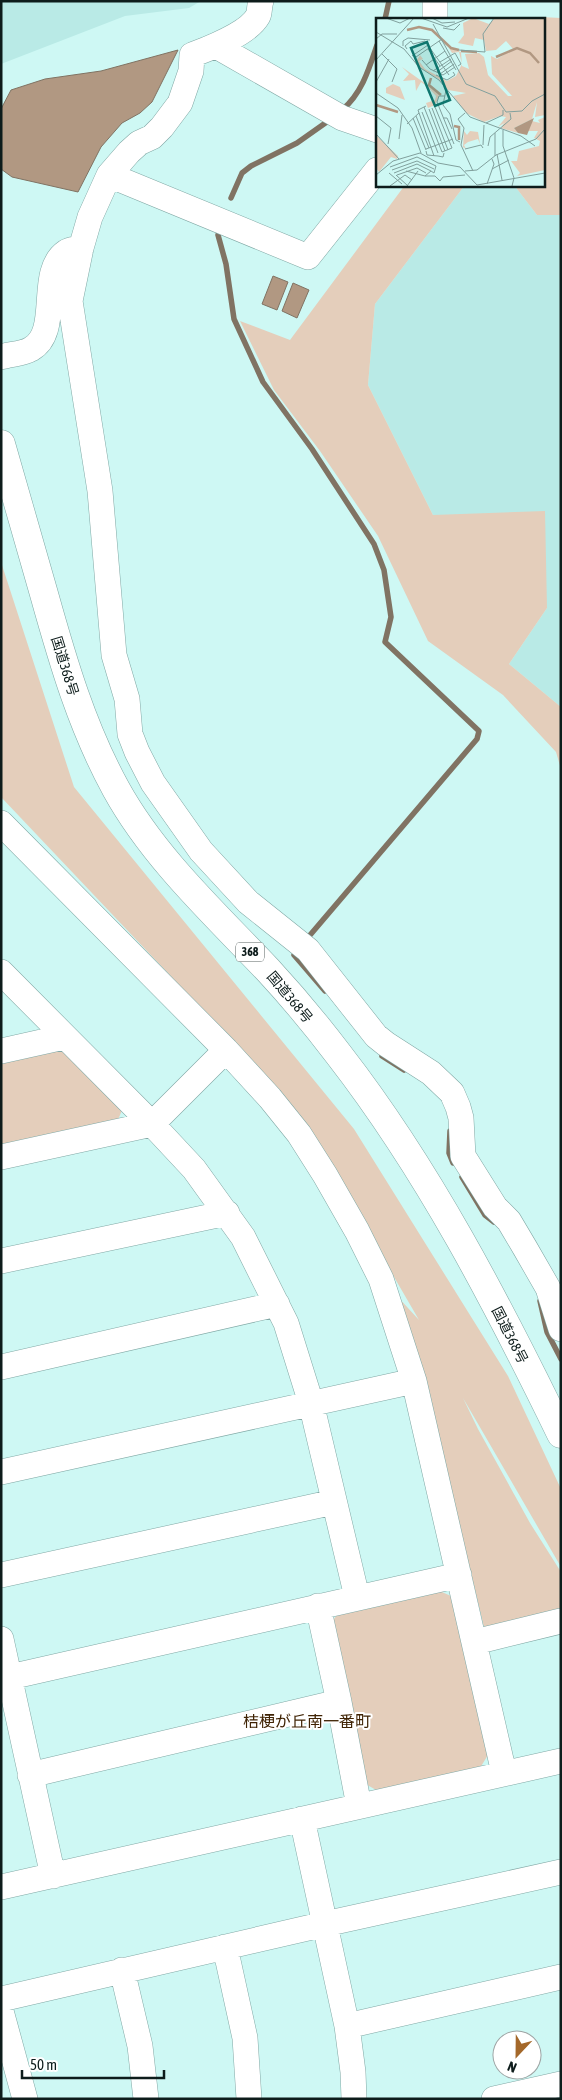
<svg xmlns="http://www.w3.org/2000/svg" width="562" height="2100" viewBox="0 0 562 2100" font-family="'Asap Condensed','Noto Sans JP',sans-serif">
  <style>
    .built { fill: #b9eae6 }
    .green { fill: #e4cebb }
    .water { fill: #b19882; stroke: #807363 }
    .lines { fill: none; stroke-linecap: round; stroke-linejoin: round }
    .stream { stroke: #807363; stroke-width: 5.5 }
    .minor-casing { stroke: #81a8a5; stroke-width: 26 }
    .highway-casing { stroke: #81a8a5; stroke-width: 29 }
    .minor { stroke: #fff; stroke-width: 25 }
    .highway { stroke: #fff; stroke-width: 28 }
    .labels { text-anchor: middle; stroke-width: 4; stroke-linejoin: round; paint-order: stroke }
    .shield { fill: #fff; stroke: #56605f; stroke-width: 1 }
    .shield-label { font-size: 12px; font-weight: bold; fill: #0d1c1b }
    .street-label { font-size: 14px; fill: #0d1c1b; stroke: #fff }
    .quarter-label { font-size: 16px; fill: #3f2304; stroke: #fff }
    .inset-river { fill: none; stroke: #b19882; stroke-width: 2.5 }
    .inset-road { fill: none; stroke: #81a09d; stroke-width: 1 }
    .view { fill: #0f766e; fill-opacity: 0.15; stroke: #0f766e; stroke-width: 2.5 }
    .inset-edge { fill: none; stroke: #0d1c1b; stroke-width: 2.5 }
  </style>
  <rect width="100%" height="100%" fill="#cef8f4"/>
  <path class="built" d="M1,1h200l-12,7 -64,8 -124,48z
    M465,185h49l23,30h24v492l-52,-43 38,-56 -114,-93 -65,-130 7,-81z"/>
  <path class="green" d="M541,17l20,1v197h-24l-23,-30h29v-166h-2z
    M405,185h60l-90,119 -7,81 65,130 112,-4 2,97 -38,56 52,43v62l-5,-17 -53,-57 -75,-54 -50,-105 -58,-85 -46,-61 -34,-69 50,19z
    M1,562l73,225 280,342 154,247 53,113v78l-98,-169 15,31 52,94 31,49v38l-77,17 -57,-233 -30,-98 22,24 -112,-193 -125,-139 -181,-191z
    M53,1048l13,4 57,56 -6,14 -111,25 -5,-4v-84z
    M435,1589l16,7 37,159 -8,13 -104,22 -12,-7 -34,-159 10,-13z"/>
  <path class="water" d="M178,50l-26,52 -12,11 -18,10 -21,24 -23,45 -66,-15 -11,-8v-60l10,-19 34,-11 56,-8z
    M273,276l15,6 -11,28 -15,-6z
    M293,283l16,7 -12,28 -15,-7z"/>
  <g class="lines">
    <path class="stream" d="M385,19l4,-18
      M342,110c20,-17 27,-41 35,-65
      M231,198l11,-25 9,-7 46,-23 34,-24
      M218,235l8,29 8,55 29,63 49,67 62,95 10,26 7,47 -6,25 94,89 -2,8 -172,202
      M298,950l-4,5 31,36
      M382,1056l22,14
      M450,1131l-1,22 4,10
      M462,1177l23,38 9,7
      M540,1301l7,31 14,27"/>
    <g class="minor-casing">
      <path id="minor" d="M261,1c-2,5 -1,11 -3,15 -10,18 -48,32 -66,39l-1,16 -11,32 -18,24 -10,10 -13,6 -10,9 -20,23 -19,42 -9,31 -11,53 30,190 14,164 13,44 3,35 7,18 16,31 48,68 47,51 60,48 68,86 10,8 45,29 21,20 6,14 3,11 2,38 32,51 14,14 16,27 23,40 13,41
        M435,19v-18
        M216,46l126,72 35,12
        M109,175l199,82 69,-87
        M1,357c9,-3 22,-3 30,-8 31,-17 6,-77 35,-97 4,-3 10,-3 15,-4
        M1,823l225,227 44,48 29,36 26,41 32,56 24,48 33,102 90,392
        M1,972l151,152 42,45 49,68 43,86 25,80 46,194
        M1,1051l63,-14
        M1,1157l151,-33 74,-74
        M1,1261l226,-48
        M1,1367l276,-63
        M1,1472l413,-91
        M1,1575l333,-73
        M318,1606l21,96 20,104
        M1,1639l52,237
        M475,1642l86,-21
        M10,1677l449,-102
        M30,1775l309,-73
        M302,1819l45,207 6,46 1,27
        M1,1887l560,-126
        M225,1947l20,91 4,61
        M122,1970l18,76 6,53
        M1,1999l324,-75 236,-52
        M1,2011l24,88
        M347,2026l214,-49
        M494,2099l67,-15"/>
    </g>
    <g class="highway-casing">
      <path id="highway" d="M1,444c14,50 29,100 43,150 19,68 38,133 72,195 38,69 99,125 152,181 25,27 49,56 71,85 90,116 158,248 222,379"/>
    </g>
    <use href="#minor" class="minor"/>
    <use href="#highway" class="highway"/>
  </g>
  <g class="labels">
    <rect class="shield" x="236" y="942.5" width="28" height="19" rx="4"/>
    <g class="shield-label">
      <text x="250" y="956">368</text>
    </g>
    <g class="street-label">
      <text transform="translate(65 666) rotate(73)" y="5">国道368号</text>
      <text transform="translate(290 997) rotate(50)" y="5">国道368号</text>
      <text transform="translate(510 1335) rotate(63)" y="5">国道368号</text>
    </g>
    <g class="quarter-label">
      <text x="307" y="1727">桔梗が丘南一番町</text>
    </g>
  </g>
  <g transform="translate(376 18)">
    <rect width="169" height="169" fill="#cef8f4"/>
    <path d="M97,0l16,6 6,-6h50v97l-10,2 2,-15 -5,17 -18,9 4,5 -17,-5 3,-5 -6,4 8,-10 -6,-1 -16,6 -18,-9 -13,-17 13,-3 -18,-3 -9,-11 -11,-6 -13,-10 5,-8 3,4 -4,2 6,8 22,12 9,-5 6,-12 -3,-12 -7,1 -3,-5 12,4 1,14 7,3 -4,-15 14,-1 5,4 4,18 20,21h4l-20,-22 -1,-18 6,3 16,-10 -7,-8 -10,9 -10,1 -2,-11 -9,-2 -2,8 -15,-3 6,-8 -1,-12zM26,49l38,27 -5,11 -7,3 -2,-5 9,-3 1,-4 -8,-9 -7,-5 -5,9 -1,-11 -12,1 6,-7zM17,66l7,3 5,13 -19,-7v-5zM169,99v53l-28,6 3,-3 -9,-12h6l2,-10 20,-5 1,-5 -6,-3 4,-7h-11l5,-10 8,2 -2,-3zM88,113l3,4 3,-4 8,1 2,12 -2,-5 -10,3 -4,3 2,4 -3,-2zM0,117l22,21 -1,3 -6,-2 -12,15 -3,-4z" fill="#e4cebb"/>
    <path d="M158,100l-7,17 -9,-2 -4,-5z" fill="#b19882"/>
    <path class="inset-river" d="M31,12l12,-3 13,3 19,18 8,2M85,33l16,1M120,39l21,-9 13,5 9,10M55,60l-2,7 12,10M0,87l22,7M78,108l5,1v13"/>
    <path class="inset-road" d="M10,0l14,5 10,-5M45,0l26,9 22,-9M56,0l10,5 13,-1M57,6l33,60 29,12 11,16 16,-1 10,-10 13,-7M67,10l11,2 6,-6M0,14l28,17 15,18 20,13 31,37 51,19 14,10M0,21l6,-5h15M63,23l17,29M27,28v-5l5,-3 22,2M31,31l-2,-3 6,-5 2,3 12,-3 24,34M52,31l12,17M83,32l26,2 -2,-18 11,-16M6,36l15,15 -5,13M36,38l16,-11M40,39l26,-18M0,42l38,-42M46,42l8,9 13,6 12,-8M64,44l15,-9 6,11 -3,2M50,47l19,-14M57,53l18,-12M61,54l15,-11M64,56l14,-10M60,57l11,5 8,-5 -2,-3M0,64l13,-23M70,72l-3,15 7,9 6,26 4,2M0,75l22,15 14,20 9,25M69,78h-6l-2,6 17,42M50,88l-8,4 16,46M48,89l18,45M59,89l17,41 -10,4M56,90l16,42M53,91l16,42M46,94l16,41M89,95l-7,6 6,9 -3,17 12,26M0,98l15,12 -3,16M40,98l13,32M37,100l13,32M67,100h4l5,11M110,105l17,-8v-5M31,106l12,-11M127,112v16l11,32 -2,8M0,116l23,25M23,121l3,-24M107,127l1,-20M112,128l2,-9 21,-18 -1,-6M50,131l27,-10M89,131l16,-4 2,3M50,133l1,4 11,1 5,1 1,-4M121,136l5,26M119,138v-23M14,149l27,-10 19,9 -2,7 -3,-2 -6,5 -19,-5M116,151l17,-9M16,152l25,-9 17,8M89,153l12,-1 19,-15 40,-16 9,-10M13,155l13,11M18,155l23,-9 14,7M0,157l17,-14 27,-8 18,10 22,4 17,18 68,-12M20,157l12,11M21,157l20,-7 9,5M49,158h10l5,5 3,-4 22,-2M111,166l7,-20 -2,-5M14,168l15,-11 7,5M31,168l11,-15"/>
    <path class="view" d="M51,24l23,58 -15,6 -24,-58z"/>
    <rect width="169" height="169" class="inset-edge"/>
  </g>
  <rect width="562" height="2100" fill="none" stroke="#0d1c1b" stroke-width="5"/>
  <g transform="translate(517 2055) rotate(202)"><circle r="24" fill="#ffffff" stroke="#9ea4a4"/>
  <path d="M0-4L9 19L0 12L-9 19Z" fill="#a4682a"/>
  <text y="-8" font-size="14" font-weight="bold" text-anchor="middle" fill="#0d1c1b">N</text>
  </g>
  <path d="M22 2070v8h142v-8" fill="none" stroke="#0d1c1b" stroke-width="2.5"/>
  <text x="30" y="2070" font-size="15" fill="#0d1c1b" stroke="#ffffff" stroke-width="4" paint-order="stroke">50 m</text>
</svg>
